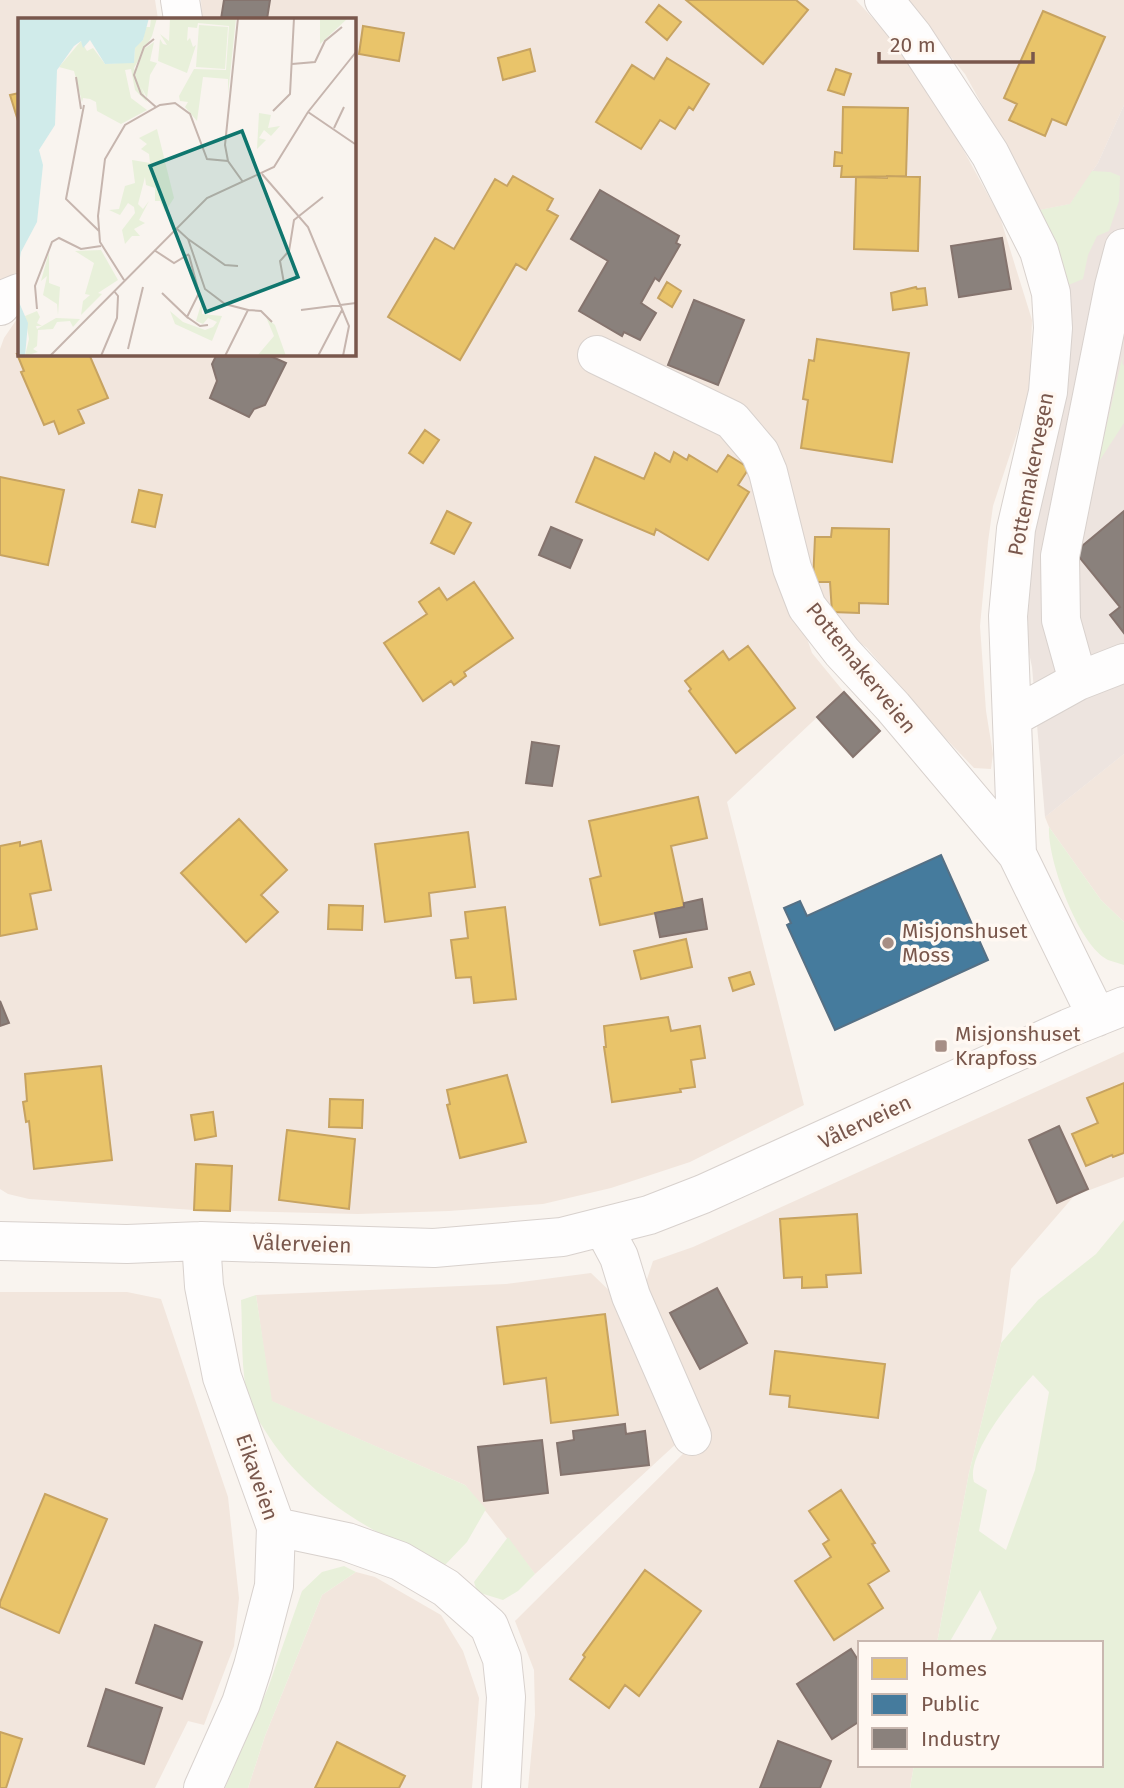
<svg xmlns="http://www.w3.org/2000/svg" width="1124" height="1788" viewBox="0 0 1124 1788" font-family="'Fira Sans',sans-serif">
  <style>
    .residential { fill: #f2e6dd }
    .industrial { fill: #ede4df }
    .green { fill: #e8f0da; fill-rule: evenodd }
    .homes { fill: #e9c46a; stroke: #c7a361; stroke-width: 2 }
    .public { fill: #457b9d; stroke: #557085; stroke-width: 2 }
    .industry { fill: #8a817c; stroke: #85746e; stroke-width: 2 }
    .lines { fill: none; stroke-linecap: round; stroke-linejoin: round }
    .minor-casing { stroke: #d8d1cd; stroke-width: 40 }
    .minor { stroke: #fefdfd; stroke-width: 38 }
    .poi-dot { fill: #a68e85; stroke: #fff8f2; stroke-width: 2.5 }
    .labels { text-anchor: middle; stroke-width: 7; stroke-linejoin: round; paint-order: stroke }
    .street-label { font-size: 21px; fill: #79574c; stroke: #fff8f2 }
    .poi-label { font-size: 21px; fill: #79574c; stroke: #fff8f2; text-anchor: start }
    .inset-road { fill: none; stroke: #c6b5ae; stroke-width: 2 }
    .view { fill: #0f766e; fill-opacity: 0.15; stroke: #0f766e; stroke-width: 3.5 }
    .inset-edge { fill: none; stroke: #79574c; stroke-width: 3.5 }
  </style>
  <rect width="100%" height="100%" fill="#f9f4ef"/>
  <path class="residential" d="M0,0h155l3,19h-139v252l-19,11z
    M201,0h655l49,53 36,56 59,108 32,103 -2,62 -7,33 -30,91 -5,36 -8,84 6,85 7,43 -2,15 -17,-1 -44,-46 -63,-74 -34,-24 -22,-40 -30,-117 -68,-38 30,25 69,199 32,39 -117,110 77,303 -114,57 -79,26 -68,16 -94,7 -91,3 -164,-4 -165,-11 -21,-5 -8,-5v-840l4,-11 15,-22v38h335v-335h-152z
    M904,0h220v105l-26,58 -28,41 -30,6 -75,-136z
    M1124,754v168l-23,-22 -52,-73 -4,-10z
    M1124,1052v125l-50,19 -63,73 -10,74 -32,130 -32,170h-77v122h54l-4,23h-382l7,-73 -1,-45 -19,-49 192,-191 -55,-127 -6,-21 7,-21 40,-14z
    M591,1273l28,27 58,143 -142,131 -70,-89 -194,-84 -15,-106 250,-11z
    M0,1292h127l34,7 67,198 11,101 -5,48 -30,79 -16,-4 -33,67h-155z
    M356,1572l19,5 66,38 22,36 16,47 -7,90h-224l17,-52 57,-141z"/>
  <path class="industrial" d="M1124,105v649l-79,63 -13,-150 -7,-33 -1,-26 40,-340 -7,-25 -17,-33 30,-6 28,-41z"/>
  <path class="green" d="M1092,171l18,1 10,4 -1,25 -10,30 -12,5 -9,19 -5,24 -17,7 -9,-43 -17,-33 30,-6z
    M1124,354l-2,9 2,3v57l-26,40 23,-100z
    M1049,827l52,73 23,22v43c-5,-2 -11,-3 -16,-5 -30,-15 -61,-101 -59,-133z
    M1124,1220v568h-214l4,-23h187v-122h-112l8,-15 -17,-38 -31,53h-12l32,-170 32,-130 37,-43 58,-46zM1033,1375l16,17 -14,78 -29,80 -27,-19 8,-41 -13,-8c-9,-27 41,-87 59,-107z
    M256,1295l16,106 193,84 21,24 -19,33 -22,23c-72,-32 -138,-66 -181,-136 -5,-8 -13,-18 -15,-27 -9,-33 -6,-68 -8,-102z
    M508,1537l27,37 -17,17 -15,9 -26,-8 -3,-10z
    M344,1566l12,6 -34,23 -57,141 -17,52h-23l43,-100 34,-97 20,-19z"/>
  <path class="homes" d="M686,0h110l12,10 -45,54z
    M659,5l22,17 -14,18 -21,-18z
    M1043,11l62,26 -39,88 -14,-6 -7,17 -36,-16 8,-16 -13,-6z
    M363,26l41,7 -5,28 -40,-7z
    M530,49l5,22 -32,9 -5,-22z
    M667,58l42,26 -16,26 -4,-3 -14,22 -15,-9 -19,29 -45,-27 36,-57 22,14z
    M836,69l15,5 -7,21 -16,-5z
    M19,93v31l-9,-29z
    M843,107l65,1 -2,68 -65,1 1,-11h-8l1,-14 7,1z
    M513,176l40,23 -6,11 11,6 -32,54 -10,-6 -56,96 -72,-43 47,-79 19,11 41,-70 12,7z
    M887,176l33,1 -2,74 -64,-2 2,-72 31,1z
    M667,282l14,9 -9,16 -14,-9z
    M916,287l1,2 8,-1 2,17 -34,5 -2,-17z
    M817,339l92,14 -17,109 -91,-14 7,-48 -5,-1 6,-39 5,1z
    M17,354h72l19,44 -30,12 6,13 -25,11 -5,-13 -10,4 -23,-53 3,-1z
    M425,430l14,10 -16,23 -14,-10z
    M674,452l13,8 2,-5 28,17 11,-17 21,13 -11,17 11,7 -41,68 -52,-31 -2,6 -78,-33 19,-45 49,22 11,-26 15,9z
    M0,477l64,13 -16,75 -48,-10z
    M139,490l23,5 -7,32 -23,-5z
    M447,511l24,12 -17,31 -23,-11z
    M832,528l57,1 -1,75 -29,-1v10l-27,-1 -2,-30h-17l2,-45h16z
    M474,582l39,56 -49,34 2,4 -12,9 -3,-4 -28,20 -39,-58 43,-29 -8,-12 20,-14 8,12z
    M748,646l47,62 -59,45 -47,-62 2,-2 -6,-8 38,-30 6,9z
    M698,797l9,41 -36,8 13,61 -84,18 -10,-46 11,-3 -12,-55z
    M239,819l48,51 -26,25 17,17 -32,30 -65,-69z
    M468,832l7,55 -46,6 2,23 -46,6 -10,-78z
    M41,841l10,49 -21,4 7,35 -37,7v-90l20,-4v4z
    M329,905l34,1 -1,24 -34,-1z
    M505,907l11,92 -42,4 -3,-26 -15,1 -5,-38 17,-2 -3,-26z
    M686,939l6,28 -51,12 -7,-28z
    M750,972l4,12 -21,7 -4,-13z
    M668,1017l3,14 29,-5 5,32 -14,2 4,27 -15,2 1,3 -69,10 -8,-55h2l-2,-21z
    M101,1066l11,94 -78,9 -5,-48 -3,1 -3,-20 4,-1 -2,-27z
    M507,1075l19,67 -66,16 -13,-53 3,-1 -3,-14z
    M1124,1083v70l-11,4 -1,-2 -26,11 -14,-32 26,-11 -11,-25z
    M330,1099l33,1 -1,28 -33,-1z
    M213,1112l3,24 -21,4 -4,-25z
    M287,1130l68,9 -6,70 -70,-9z
    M196,1164l36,2 -2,45 -36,-1z
    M857,1214l4,59 -35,2 1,12 -25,1v-11l-18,1 -4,-59z
    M605,1314l13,101 -67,8 -5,-45 -42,6 -7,-57z
    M775,1351l110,13 -7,54 -89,-11 1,-11 -20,-2z
    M841,1490l34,53 -3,1 17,27 -21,13 15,24 -49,32 -39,-59 36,-24 -8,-13 6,-4 -20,-29z
    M45,1494l62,25 -48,114 -59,-26v-5z
    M645,1570l56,41 -62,85 -14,-11 -16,23 -39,-29 15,-22 -2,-2z
    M0,1732l22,7 -16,49h-6z
    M337,1742l68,34 -6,12h-84z"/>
  <path class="public" d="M941,855l47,105 -153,70 -48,-105 4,-2 -7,-15 16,-7 7,15z"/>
  <path class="industry" d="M224,0h46l-3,19h-46z
    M600,190l79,46 -3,7 4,2 -21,36 -4,-3 -14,25 15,10 -16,27 -16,-8 -2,4 -43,-25 29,-50 -37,-22z
    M1002,238l9,51 -52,8 -8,-51z
    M694,300l50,20 -26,65 -50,-20z
    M217,354h49l20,9 -21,42 -11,4 -5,8 -39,-19 7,-17 -5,-17z
    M1124,511v122l-14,-18 10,-8 -45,-55z
    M551,527l31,13 -12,28 -31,-13z
    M844,692l36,39 -27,26 -36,-40z
    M532,742l27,4 -7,40 -26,-3z
    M702,899l5,30 -47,8 -5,-24 29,-6v-4z
    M0,1001l9,22 -9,3z
    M1059,1126l29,63 -31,14 -28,-63z
    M717,1288l30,55 -47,26 -30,-56z
    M625,1424l1,10 19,-3 4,34 -88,10 -4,-32 17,-3 -1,-9z
    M542,1440l6,53 -64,8 -6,-54z
    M155,1625l47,17 -20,57 -46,-16z
    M851,1649l9,14v58l-28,18 -35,-55z
    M106,1689l56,19 -18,56 -56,-18z
    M778,1741l53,20 -11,27h-60z"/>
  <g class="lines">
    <g class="minor-casing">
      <path id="minor" d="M180,0l3,19
        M884,0l29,36 77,118 49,97 12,42 2,35 -5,64 -32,137 -8,87 9,238 80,163
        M0,306l7,-8 12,-5
        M597,355l135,65 28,33 8,19 24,96 15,39 35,45 51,55 124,147
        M1078,681l-17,-61 -1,-64 54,-270 10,-38
        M1013,717l65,-36 46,-18
        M603,1227l16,30 12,39 61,140
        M0,1241l127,3 74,-3 233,7 128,-11 87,-22 54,-21 366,-166 55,-22
        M201,1241l3,45 18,91 54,150 -2,59 -21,80 -12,37 -38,85
        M276,1527l71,15 53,19 46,27 43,38 13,33 4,38 -5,91"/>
    </g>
    <use href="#minor" class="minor"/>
  </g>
  <g class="poi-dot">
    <circle cx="888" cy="943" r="7"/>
    <rect x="934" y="1039" width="14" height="14" rx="3.5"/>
  </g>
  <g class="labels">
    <g class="street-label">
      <text transform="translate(1031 474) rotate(-79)" y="7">Pottemakervegen</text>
      <text transform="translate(861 668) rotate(51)" y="7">Pottemakerveien</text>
      <text transform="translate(865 1122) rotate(-25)" y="7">Vålerveien</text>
      <text transform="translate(302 1244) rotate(2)" y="7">Vålerveien</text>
      <text transform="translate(257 1477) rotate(71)" y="7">Eikaveien</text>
    </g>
    <g class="poi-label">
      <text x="902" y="938">Misjonshuset<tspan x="902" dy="24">Moss</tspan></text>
      <text x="955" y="1041">Misjonshuset<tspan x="955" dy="24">Krapfoss</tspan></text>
    </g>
  </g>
  <g transform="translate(18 18)">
    <rect width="338" height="338" fill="#f9f4ef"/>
    <path d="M133,0h6l-5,18 -18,32 13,34 -12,-12 -4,-21 -6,1 6,28 16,12 -26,14 -24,-13 -1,-9 -6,-3 -7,-1 -1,4 -8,-31 -15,-4 22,-26 6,10 6,-3 12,16 29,-2 1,-15 8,-7 2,-13h5zM152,0h66l-8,76v-15l-25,-2 -6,44 -12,-14 3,-5 -8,-1 -1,-5 15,-27 32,1 3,-44 -31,-3 -1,5 -9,-1 -1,14 3,-3 3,9 3,-2 -9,28 -29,-12 2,-22 3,5 4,1 -7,-11 9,7zM302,0h26l1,1 -27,25zM181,7l29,2 -3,42 -29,-2zM136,24l-4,19 7,2 -7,12 -3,23 -12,-23 9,-26zM241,95l12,2 -3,13 12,-2 -9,10 -7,-6 -5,8 7,2 -9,9zM139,111l17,69 -9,14 -5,-11h-5v-13l-9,-3 -1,-8 -7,27 5,5 6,-8 -10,19 6,3 -11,6 6,7h-8l-7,8 -3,-14 13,-17 -1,-6 -6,-4 -8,12 -11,-5 10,-1 6,-23 10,-3 -3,-23 18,3 -1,-9 -8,-5 6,-5 -8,-6zM83,232l17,30 -20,13 4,1 -21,21 2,-14 7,-6 -5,-1 9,-31 -19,-12zM31,234v31l11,4 -2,28 -1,-11 -14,-9 4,-19 -6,5zM184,283v13l20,2 -10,25 -37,-17 -5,-13 13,11 22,8 8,-3 4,-5 -9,-4 -5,6 -7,-3zM19,293l3,6 -3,6 5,3h-6l1,3 19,-11 24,1 -7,8 -3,-6 -13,1 -4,7 -15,1 -1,16 -4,3 5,3 -13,4 4,-17 -4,-23zM248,299l9,8 11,31h-29l17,-20z" fill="#e8f0da"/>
    <path d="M0,0h131l-6,22 -8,8 -1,15 -29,1 -15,-24 -7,8 -2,-7 -7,5 -17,24 -2,55 -16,25 4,15 -6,57 -16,30 -3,17zM0,282l10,23 -3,33h-7z" fill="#d0ebea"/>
    <path class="inset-road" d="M220,0l-13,127 3,16 15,21M136,21l-10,8 -10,28 7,19 15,13M274,46l23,-2 10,-21 17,-14M58,59l5,32M66,87l-18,94 33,32M255,93l17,-17 4,-76M290,94l47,32M316,110l10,-21M244,156l46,53 41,99 -6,30M158,210l12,11 17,50 20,15 23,6 -23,46M170,221l37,26 13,1M136,232l20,13 15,-9M106,262l-24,-38 -2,-26 7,-57 20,-34 35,-20 15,-2 15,11 17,45 21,2M266,265l-4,-22 9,-10 5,-31 29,-23M144,275l25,24 12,-24 -10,-38M19,291l-2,-23 17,-44 7,-4 22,11 20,-3M230,292l13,1 11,11M283,292l55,-7M169,299l13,9 8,-1M110,331l15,-62M32,338l157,-158 67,-31 34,-55 48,-60M83,338l16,-38 1,-22 -4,-5M300,338l24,-46"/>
    <path class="view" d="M224,113l56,146 -92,35 -56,-146z"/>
    <rect width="338" height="338" class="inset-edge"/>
  </g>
  <rect x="858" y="1641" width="245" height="126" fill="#fff8f2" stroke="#c9b8b0" stroke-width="2"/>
  <rect x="872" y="1658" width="35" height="21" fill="#e9c46a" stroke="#c9b8b0" stroke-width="2"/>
  <text x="921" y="1676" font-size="21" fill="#79574c">Homes</text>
  <rect x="872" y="1694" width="35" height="21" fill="#457b9d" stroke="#c9b8b0" stroke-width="2"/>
  <text x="921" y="1711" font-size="21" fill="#79574c">Public</text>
  <rect x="872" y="1728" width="35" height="21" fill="#8a817c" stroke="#c9b8b0" stroke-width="2"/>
  <text x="921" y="1746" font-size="21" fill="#79574c">Industry</text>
  <path d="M879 52v10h154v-10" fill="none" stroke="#79574c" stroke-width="3.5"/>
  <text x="890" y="52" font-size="21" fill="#79574c" stroke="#fff8f2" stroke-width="5" paint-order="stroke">20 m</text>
</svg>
